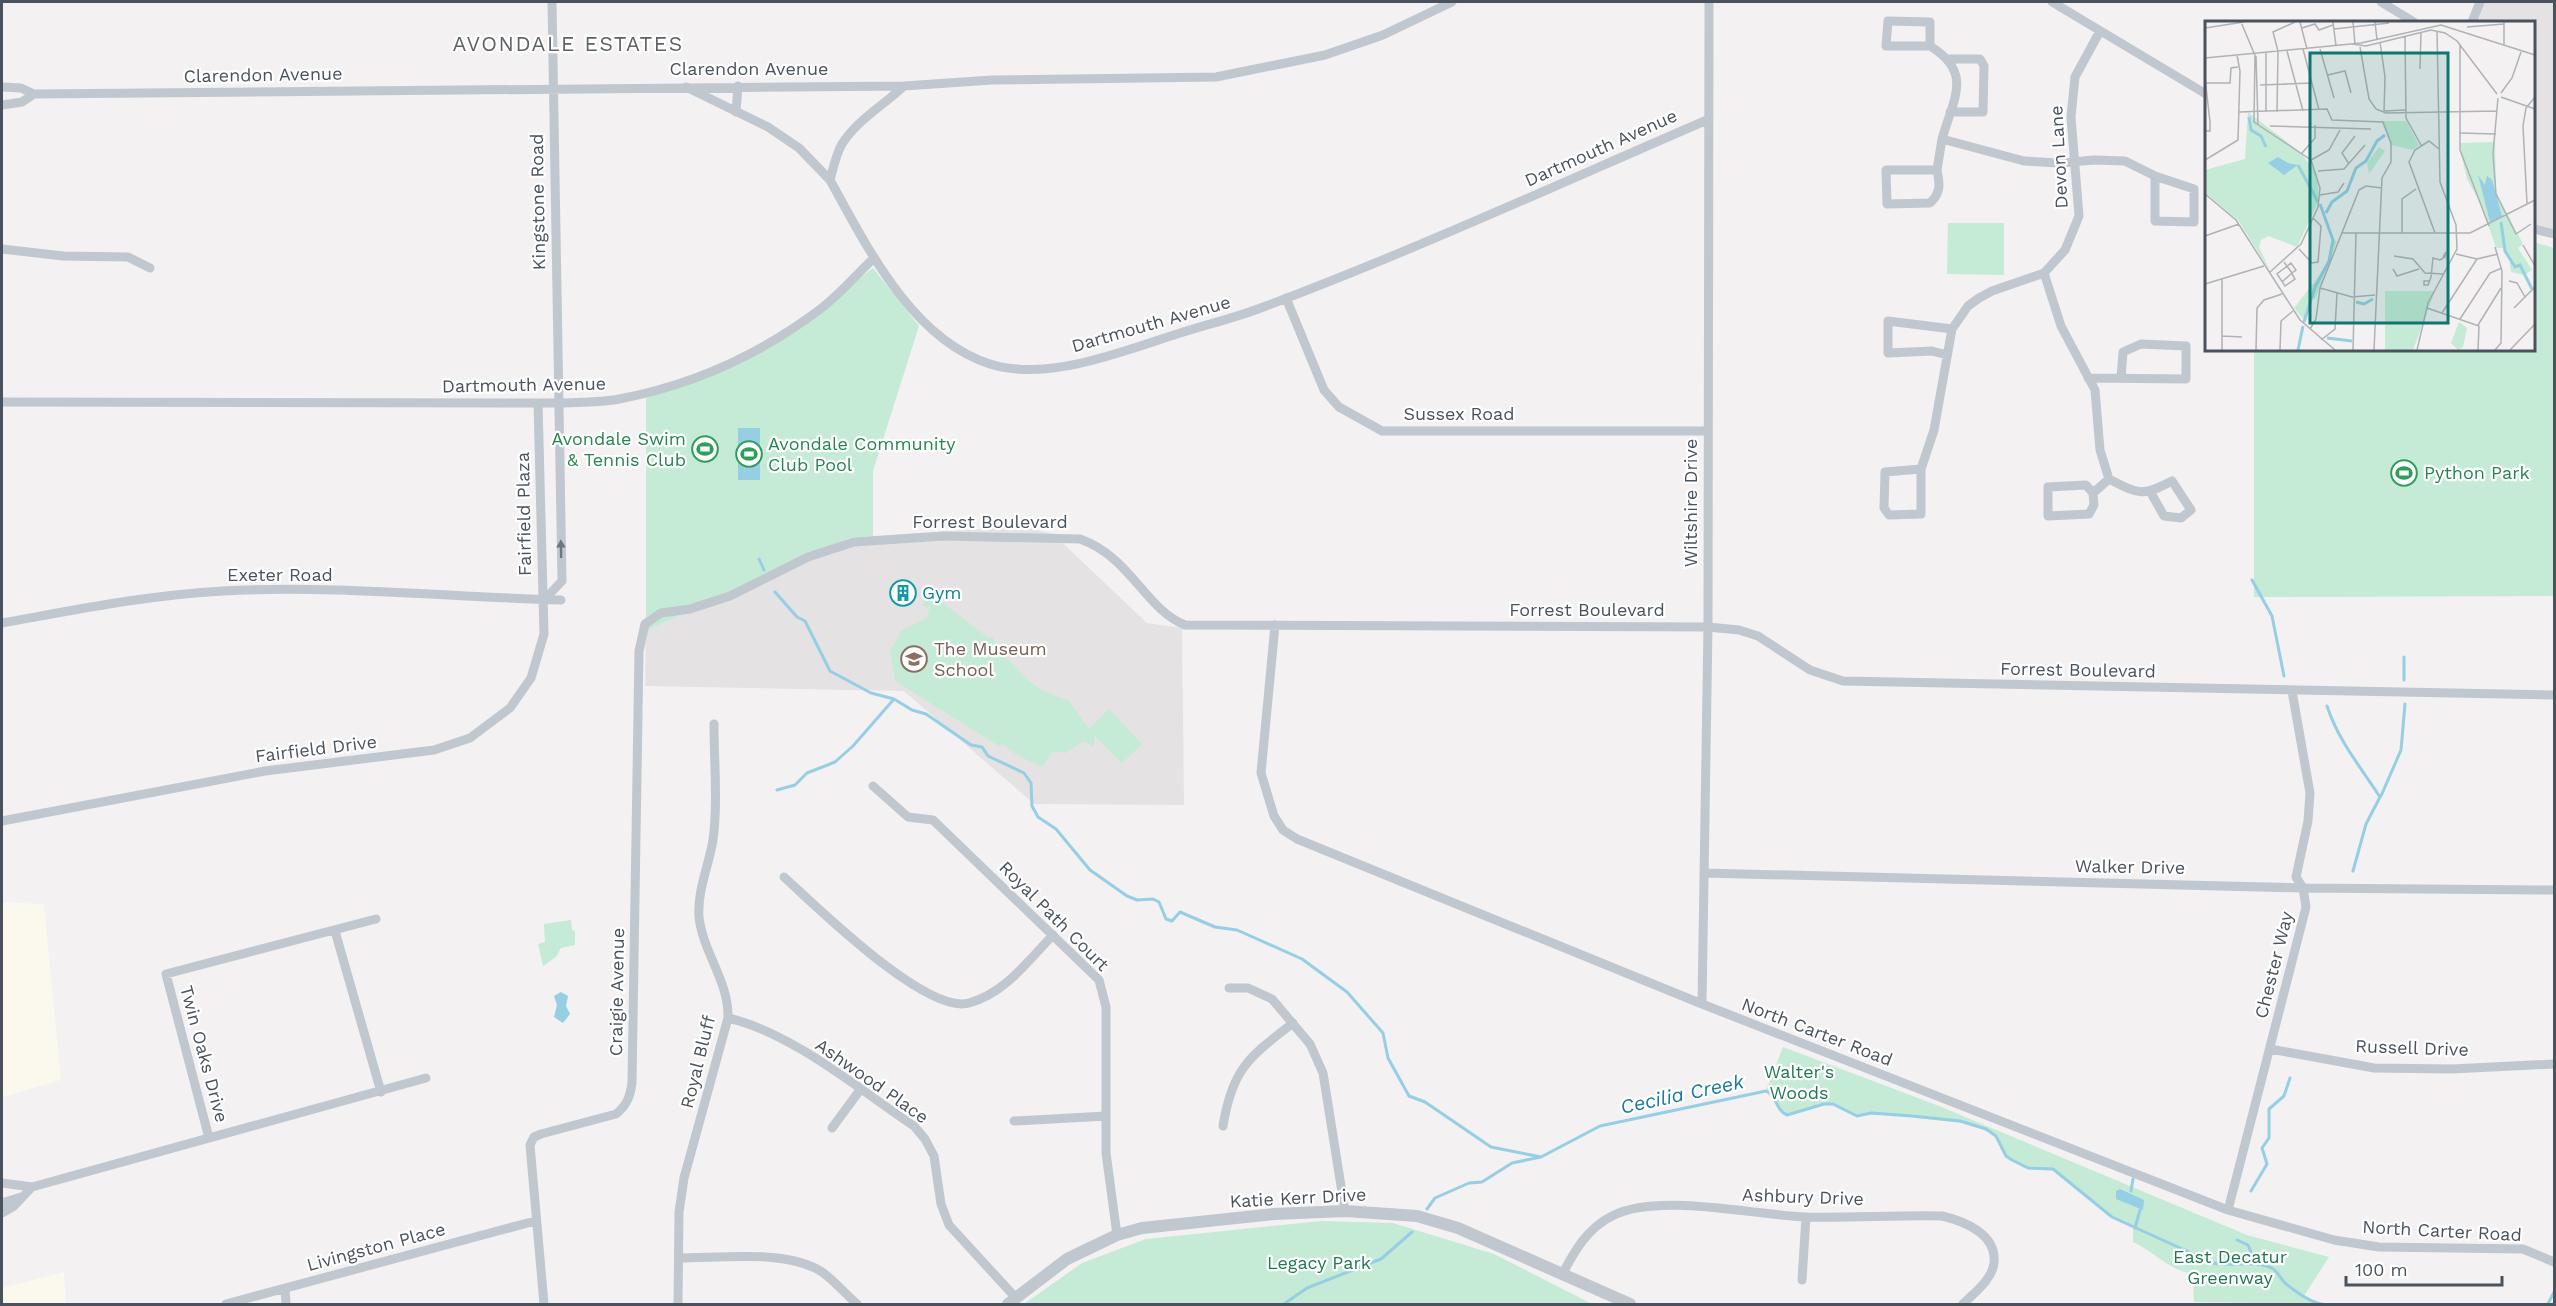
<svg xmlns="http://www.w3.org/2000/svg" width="2556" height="1306" viewBox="0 0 2556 1306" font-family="'Work Sans',sans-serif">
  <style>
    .commercial { fill: #fbf8ed }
    .education { fill: #e4e2e2 }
    .green { fill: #c5ebd6 }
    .water { fill: #96cee4 }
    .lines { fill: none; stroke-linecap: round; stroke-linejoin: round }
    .stream { stroke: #96cee4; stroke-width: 3 }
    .minor { stroke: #c0c7ce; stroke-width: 9 }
    .tertiary { stroke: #c0c7ce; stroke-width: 12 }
    .oneway { fill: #6d767f }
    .labels { text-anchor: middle; stroke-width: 4.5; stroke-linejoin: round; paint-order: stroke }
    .street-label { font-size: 18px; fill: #4a535d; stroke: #fff }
    .leisure-label { font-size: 18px; fill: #27864d; stroke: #fff; text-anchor: start }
    .culture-label { font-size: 18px; fill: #0d838f; stroke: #fff; text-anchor: start }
    .education-label { font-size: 18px; fill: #785e54; stroke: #fff; text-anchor: start }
    .park-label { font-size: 18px; fill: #217852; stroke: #fff }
    .water-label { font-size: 20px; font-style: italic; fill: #1b7a9f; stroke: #fff }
    .quarter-label { font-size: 21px; letter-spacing: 1.5px; fill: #5e6165; stroke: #fff }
    .inset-river { fill: none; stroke: #96cee4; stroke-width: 3 }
    .inset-road { fill: none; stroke: #afb2b6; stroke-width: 1.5 }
    .view { fill: #0f766e; fill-opacity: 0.15; stroke: #0f766e; stroke-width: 3 }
    .inset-edge { fill: none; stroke: #4a535d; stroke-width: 3 }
  </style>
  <rect width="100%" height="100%" fill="#f3f1f1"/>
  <path class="commercial" d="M2,902l42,2 17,176 -59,17z
    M64,1272l2,32h-64v-16z"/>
  <path class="education" d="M2479,2h75v229l-20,-4v-205h-62z
    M1022,526l31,8 94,89 35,5 2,177 -150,-1 -130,-113 -259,-5 1,-55 203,-93z"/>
  <path class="green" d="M1948,223h56v52l-57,-1z
    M2534,242l20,6v348l-300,1v-247h280z
    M873,268l46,58 -46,145v65l-24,2 -203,93v-233l121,-52z
    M931,594l58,44 4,-1 9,17 28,28 13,9 26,10 20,28 20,-20 33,35 -20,19 -27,-27 -1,10 -11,-5 -17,12 -13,-2 -11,16 -25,-12 -15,-12 -3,3 -104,-65 -5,-30 12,-21 25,-12 3,-12 -5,2 -3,-3z
    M571,920l1,10 3,1v14l-14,3 -5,9 -13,9 -5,-22 7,-2 -1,-18z
    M1783,1047l156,59 308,129 82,22 -25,39 18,8 -128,-2 -1,-28c-25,-4 -38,-22 -60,-32v-15l-30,-16 -50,-42 -25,-1 -16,-8 -6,-4 -10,-20 -24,-12 -101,-11 -14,3 -24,-12h-9l-33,11 -9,-2 -9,-18 -7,-4z
    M1321,1221l72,2 101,31 98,50h-568l58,-41 64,-24z"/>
  <path class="water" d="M738,428h22v52h-22z
    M561,992l7,4 -2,10 4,8 -7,9 -9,-6 3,-12 -3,-9z
    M2120,1189l24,11 -1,10 -27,-11v-8z"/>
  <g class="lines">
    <path class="stream" d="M759,559l5,11
      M2252,580l20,36 12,60
      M775,592l22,25 8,4 25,50 41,22 23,6 18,11 14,4 45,31 11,2 6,9 36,17 7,10 1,23 6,11 18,12 34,41 37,26 10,4 16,-1 6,3 7,17 6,2 8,-9 35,15 22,3 65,29 45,33 36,41 5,25 21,38 16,6 66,45 50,10
      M2404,657v23
      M2327,706c12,36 33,60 53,91l-14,27 -13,47
      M777,790l18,-5 12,-12 28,-11 18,-16 41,-47
      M2381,796l20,-46 4,-46
      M2131,1191l2,-12
      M2251,1191l16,-27 -5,-16 7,-10v-29l15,-13 6,-18
      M1427,1209l8,-11 34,-15 13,-1 30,-19 29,-6 59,-31 166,-35c11,4 9,19 21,24l37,-11h9l24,12 14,-3 41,3 48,5 26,8 10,7 10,20 6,4 16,8 25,1 59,48 101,46c18,4 44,-4 60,6 5,3 8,10 12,14 10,8 24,19 37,21
      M2135,1228l5,-18
      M2237,1240l11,5 8,19
      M1284,1304l23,-16 74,-29 31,-27
      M2548,1304l6,-12"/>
    <path class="minor" d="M2052,2l154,92
      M2381,2l33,20
      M2472,22l8,-20
      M1930,46h-44l2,-25 42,1v24c44,27 23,53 12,93l82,22 35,2 35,-3 31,1 30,15 39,13v33l-39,-1v-45
      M1949,59h31l4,7 -1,46h-33
      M904,86c-20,19 -47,34 -62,58 -6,10 -9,25 -12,36 37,67 82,159 160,184 57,18 130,-12 184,-29 30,-10 62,-17 92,-29 149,-56 295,-123 441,-186
      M2,87l19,1 13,6 870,-8 88,-6 224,-3 109,-22 58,-20 69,-33
      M686,87l82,40 31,21 31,32
      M2,105l20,-3 12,-8
      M736,112l2,-26
      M1937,170c3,14 4,23 -7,33l-43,1 -1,-34h51l5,-31
      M2534,229l20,5
      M2,249l61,7 65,1 22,11
      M2044,273l17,53 34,64 5,60 9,29 -16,14 1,12 -5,9 -41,2v-29l38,-2 7,8
      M1286,298l38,92 15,17 43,24h325
      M1947,355l-15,-4 -44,2v-32l64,8
      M2088,378l98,1v-33l-45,-2 -18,8 -2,26
      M2,402l557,1c19,-1 41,0 60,-4 74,-14 144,-46 204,-92 18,-14 33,-32 50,-48
      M1921,469l-36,3 -1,36 5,7 32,-1v-45l13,-39 18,-101 16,-23 11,-8 13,-7 52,-18 21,-23 14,-34 -8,-99 4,-40 25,-46
      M2109,479c29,15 33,18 63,2l19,29 -10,8 -17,-2 -13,-23
      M544,600l18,-19 -10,-579
      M2,623c73,-13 146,-28 221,-32 111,-6 226,6 338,9
      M1275,625l-14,148 13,43 9,14 14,9 405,165 526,206 106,30 45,7 144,2 31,13
      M873,786l35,31 25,3 166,160 7,27v146l11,82
      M2,821l263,-50 169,-21 36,-12 40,-30 21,-30 13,-44 -6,-231
      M1704,873l599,15 251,2
      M784,877c32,29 142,138 185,126 36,-10 59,-42 84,-68
      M335,931l46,161
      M1229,988h19l24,11 38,45 13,29 22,138
      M1702,1004l6,-377 1,-625
      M728,1018c63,14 132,72 186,108l11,13 9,17 7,48 8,21 66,72
      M2270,1049l104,19 78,1 102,-5
      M1014,1121l92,-5
      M1223,1126c9,-57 26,-69 70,-103
      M832,1128l28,-38
      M209,1138l-43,-164 210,-55
      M2,1183l30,4 394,-109
      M2,1203l19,-6
      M2228,1210l78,-303 -3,-19 -7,-11 12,-56 2,-28 -18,-102
      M2,1213l12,-7 18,-19
      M679,1258c41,0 109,-9 143,14 13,9 23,22 35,32
      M1563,1273c12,-23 25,-45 49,-57 46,-24 141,-1 194,1 45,1 91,-2 136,-1 22,5 55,18 52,47 -2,17 -20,30 -31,41
      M1802,1280l4,-63
      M285,1289l1,15
      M226,1304l309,-83
      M544,1304l-14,-159 4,-8 7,-3 75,-20c11,-9 14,-17 16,-31l7,-432 6,-27 16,-11 29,-4 40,-13 78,-39 46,-15 90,-6 136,3c51,18 65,70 105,86l523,2 31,3 19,6 52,34 33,11 711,14
      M678,1304l1,-92 5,-34 44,-160c1,-37 -25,-65 -29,-101 -2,-26 10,-52 14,-77 5,-37 1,-78 1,-116"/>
    <path class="tertiary" d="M1008,1304l59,-45 50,-24 25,-7 132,-14 71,-3 72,5 41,12 172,76"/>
  </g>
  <defs><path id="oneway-solid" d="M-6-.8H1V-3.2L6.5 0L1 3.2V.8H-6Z" transform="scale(1.5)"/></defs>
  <use class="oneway" href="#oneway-solid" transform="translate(561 549) rotate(-91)"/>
  <defs>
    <g id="stadium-ring" transform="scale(1.35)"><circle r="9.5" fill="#fff" stroke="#2e9e5b" stroke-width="1.5"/><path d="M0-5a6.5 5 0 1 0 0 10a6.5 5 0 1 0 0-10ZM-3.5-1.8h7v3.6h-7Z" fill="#2e9e5b"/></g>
    <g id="building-ring" transform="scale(1.35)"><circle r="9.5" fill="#fff" stroke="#0f9aa8" stroke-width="1.5"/><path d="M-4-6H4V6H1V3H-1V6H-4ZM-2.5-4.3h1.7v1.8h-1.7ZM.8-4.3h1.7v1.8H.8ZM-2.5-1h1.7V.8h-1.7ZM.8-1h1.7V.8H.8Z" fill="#0f9aa8"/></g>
    <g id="school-ring" transform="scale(1.35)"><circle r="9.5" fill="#fff" stroke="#8d6e63" stroke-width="1.5"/><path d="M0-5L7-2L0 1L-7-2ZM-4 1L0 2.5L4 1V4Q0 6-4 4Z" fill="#8d6e63"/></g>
  </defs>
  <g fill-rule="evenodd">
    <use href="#stadium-ring" x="705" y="449"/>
    <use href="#stadium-ring" x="749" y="454"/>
    <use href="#stadium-ring" x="2404" y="473"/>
    <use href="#building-ring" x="903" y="593"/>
    <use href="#school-ring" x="914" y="659"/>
  </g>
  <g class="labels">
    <g class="street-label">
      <text x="749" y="75">Clarendon Avenue</text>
      <text transform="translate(263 75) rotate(-1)" y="6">Clarendon Avenue</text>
      <text transform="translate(1601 148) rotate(-24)" y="6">Dartmouth Avenue</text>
      <text transform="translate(2059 157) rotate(-93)" y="6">Devon Lane</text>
      <text transform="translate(538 202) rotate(-91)" y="6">Kingstone Road</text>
      <text transform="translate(1151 324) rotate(-16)" y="6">Dartmouth Avenue</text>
      <text transform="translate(524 385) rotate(-1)" y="6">Dartmouth Avenue</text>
      <text x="1459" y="420">Sussex Road</text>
      <text transform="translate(1691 503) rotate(-90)" y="6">Wiltshire Drive</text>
      <text transform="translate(524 514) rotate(-91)" y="6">Fairfield Plaza</text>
      <text x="990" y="528">Forrest Boulevard</text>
      <text x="280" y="581">Exeter Road</text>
      <text x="1587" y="616">Forrest Boulevard</text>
      <text transform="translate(2078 670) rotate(1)" y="6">Forrest Boulevard</text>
      <text transform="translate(316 749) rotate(-7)" y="6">Fairfield Drive</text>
      <text transform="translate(2130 867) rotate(1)" y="6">Walker Drive</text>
      <text transform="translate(1054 916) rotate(45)" y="6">Royal Path Court</text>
      <text transform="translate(2274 965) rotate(-76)" y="6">Chester Way</text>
      <text transform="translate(617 992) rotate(-89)" y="6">Craigie Avenue</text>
      <text transform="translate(1817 1032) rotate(21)" y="6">North Carter Road</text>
      <text transform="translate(2412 1048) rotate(2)" y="6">Russell Drive</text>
      <text transform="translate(204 1054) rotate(75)" y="6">Twin Oaks Drive</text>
      <text transform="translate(698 1062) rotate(-76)" y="6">Royal Bluff</text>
      <text transform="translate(872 1081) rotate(35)" y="6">Ashwood Place</text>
      <text transform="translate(1803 1197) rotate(2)" y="6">Ashbury Drive</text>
      <text transform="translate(1298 1198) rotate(-3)" y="6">Katie Kerr Drive</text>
      <text transform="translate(2442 1231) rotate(3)" y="6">North Carter Road</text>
      <text transform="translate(376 1247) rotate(-15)" y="6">Livingston Place</text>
    </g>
    <g class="leisure-label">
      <text x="686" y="445" text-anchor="end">Avondale Swim<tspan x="686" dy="21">&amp; Tennis Club</tspan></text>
      <text x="768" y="450">Avondale Community<tspan x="768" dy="21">Club Pool</tspan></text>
      <text x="2424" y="479">Python Park</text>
    </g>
    <g class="culture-label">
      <text x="922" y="599">Gym</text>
    </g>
    <g class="education-label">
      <text x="934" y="655">The Museum<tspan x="934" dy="21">School</tspan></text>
    </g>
    <g class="park-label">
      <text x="1799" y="1078">Walter's<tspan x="1799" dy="21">Woods</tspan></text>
      <text x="2230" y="1263">East Decatur<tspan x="2230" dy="21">Greenway</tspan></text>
      <text x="1319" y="1269">Legacy Park</text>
    </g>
    <g class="water-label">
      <text transform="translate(1682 1094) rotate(-12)" y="7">Cecilia Creek</text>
    </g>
    <g class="quarter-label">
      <text x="568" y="51">AVONDALE ESTATES</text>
    </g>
  </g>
  <g transform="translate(2205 21)">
    <rect width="330" height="330" fill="#f3f1f1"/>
    <path d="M43,91l52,40 17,22 2,26 -22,47 -29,-11 -7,4 -2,7 11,24 -32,-51 -33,-27v-23l40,-11zM176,100h25l13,24 -6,5 -22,-5zM290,121l1,50 27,52 -5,4 14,22 -8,5 -13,-3 -2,-15 -6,-9h-7l-14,-42 -15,-27 -5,-22 -2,-14zM174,126l6,4 -16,23 -2,-11zM128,219l4,1 -22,58 -5,-1 -5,23 -11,-13 35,-45zM180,270h50l-22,59h-28zM254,301l8,6 -4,19 -5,3 -7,-7z" fill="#c5ebd6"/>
    <path d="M73,136l10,6 10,2 -14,10 -16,-12zM273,154l7,10 2,-9 5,4 10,36 -12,6z" fill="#96cee4"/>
    <path class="inset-river" d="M44,96l2,13 10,6 5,11M93,144l20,37M121,192l6,-11 15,-11 9,-23 10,-7 11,-20 8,-6M296,201l4,29 10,16 5,-2 12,24M151,281l8,2 9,-5M99,301l11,-35 14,-26 4,-21 -13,-36M122,317l25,3M93,329l5,-24"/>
    <path class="inset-road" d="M36,1l13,31M95,1l7,27M128,1l3,24M148,1l2,22M170,1l2,18M262,6l37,-3M0,7l39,-6M97,7l13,-4 4,6 14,-5M129,8l55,-6M200,15l1,82 15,27M175,21l5,35 -1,35M147,23l14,2 65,-16 14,3 12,8 40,53M255,23v106l29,76M299,25v-24M155,26l9,52 7,10 10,4 111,-2M98,28l16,61M115,28l14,49M82,30l16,60M50,33l-1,68 57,38 9,28 -2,19 -17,37 -31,28M51,35l2,68M0,37l156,-15 80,-18 94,30M215,48l1,-37M123,54l17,-4 6,22M0,57l5,44v9h-5M1,62h24l1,-15 7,-1M55,64l52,-2M296,72l11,-15 9,-26M296,76l34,12M293,77l-5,56 3,40 20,40 15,-10M180,90l20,-1M34,91l88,-3 5,11 51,2 8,21v19l-9,16 -8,172M61,91v-60M72,91l1,-61 -5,-19 22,-10M65,105l101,3M254,112l37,1M97,132l13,-15v-13M0,139l33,-20 2,-69 -3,-16M106,139l18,-10 11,-20M144,143l-7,-11 13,-17M113,150l26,-2 21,-24M0,173l31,26 64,100 35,30M115,174l18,-3 6,-9M322,182l-4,-77 3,-18 9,-11M137,212h128l65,-33M197,212v-34l14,-10M230,212l-26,-71 6,-12 14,-9 10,8M0,215l34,-12M318,224l12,21M290,226l7,24 -1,72 -6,7M94,228l13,14 6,-1 3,-36 -8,-8M251,233l21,5M189,235l19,3 12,14 19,1M87,253l3,5 -10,7 -8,-12 14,-11 5,7 -4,3M191,253l-3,-5 4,7 22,-7M224,260h-5v4h4l3,-8 2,-19 7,2 5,-3 1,-5 -3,5M304,260l8,2 8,14M77,261l10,-9 -8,-11M0,263l59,-18M115,267l32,9 23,-2M222,287l52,18 -1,24M309,287l21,-21M237,292l35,-54 21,-5M255,298l30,-46 12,-5M273,304l23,-37M105,308l6,-10 4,-31 39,-98 7,-4 16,2M17,315l20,1M116,319l14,-11 2,-36M17,329v-71M51,329l1,-42 7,-8 18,-6M75,329l1,-29 12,-10M148,329l3,-117M212,329l11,-47 29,-54 -1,-24 -16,-43 -3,-151M305,329l25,-26"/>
    <path class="view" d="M105,32h138v270h-138z"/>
    <rect width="330" height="330" class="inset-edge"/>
  </g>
  <rect width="2556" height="1306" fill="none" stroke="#4a535d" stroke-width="6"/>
  <path d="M2346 1276v9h156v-9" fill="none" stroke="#4a535d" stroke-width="3"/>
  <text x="2355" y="1276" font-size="18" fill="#4a535d" stroke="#ffffff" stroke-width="4.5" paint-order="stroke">100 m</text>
</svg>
